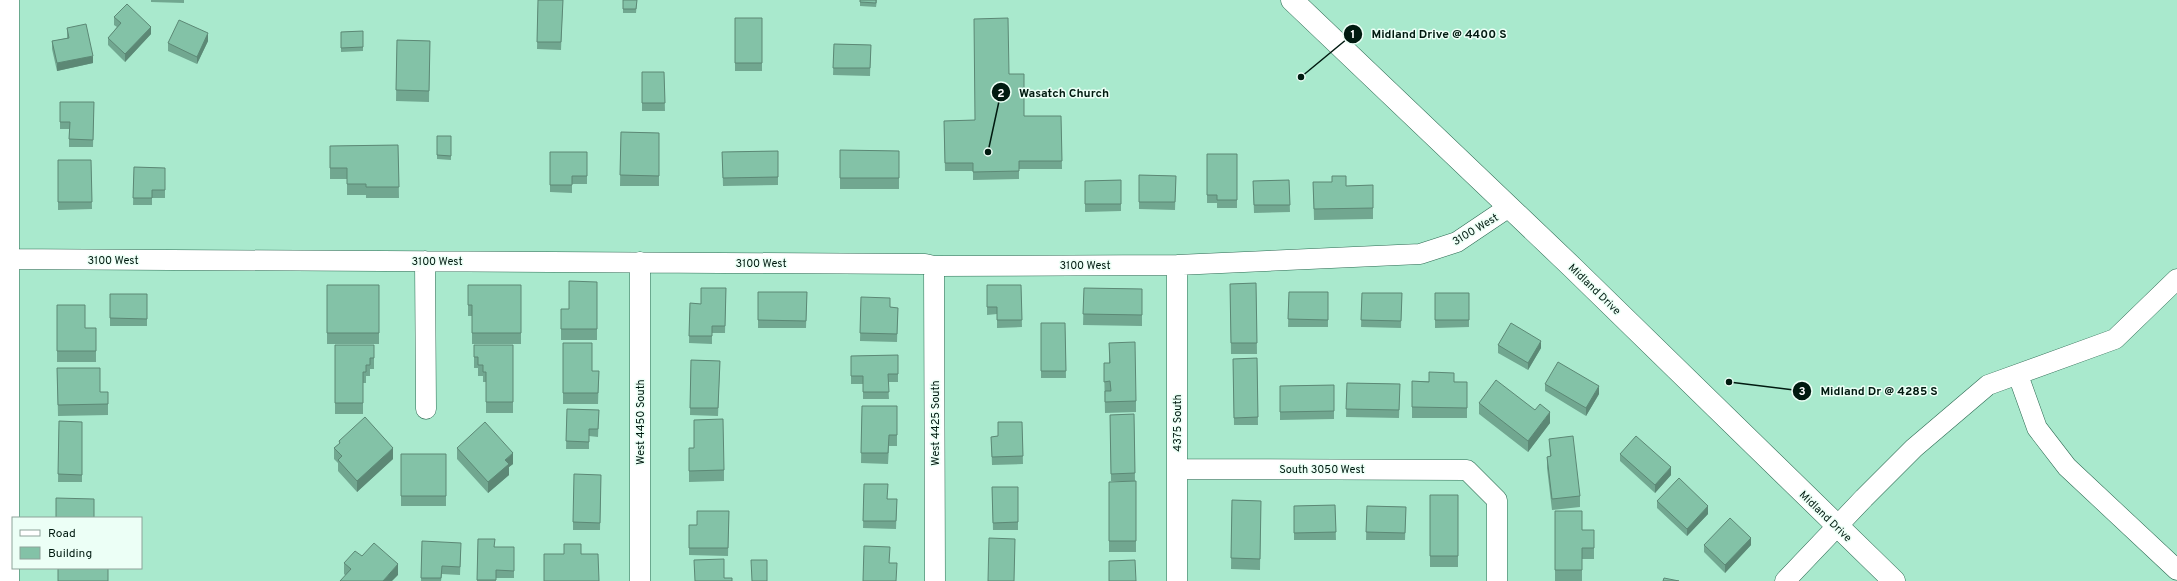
<svg xmlns="http://www.w3.org/2000/svg" width="2177" height="581" viewBox="0 0 2177 581" font-family="Overpass,sans-serif">
  <style>
    .lines { fill: none; stroke-linecap: round; stroke-linejoin: round }
    .minor-casing { stroke: #2c6a52; stroke-width: 21 }
    .major-casing { stroke: #2c6a52; stroke-width: 23 }
    .minor { stroke: #fff; stroke-width: 20 }
    .major { stroke: #fff; stroke-width: 22 }
    .wall { fill: #71a790 }
    .shaded-wall { fill: #5c8875 }
    .building { fill: #83c2a7; stroke: #5c8875 }
    .labels { text-anchor: middle; stroke-width: 3; stroke-linejoin: round; paint-order: stroke }
    .street-label { font-size: 11px; fill: #011a10; stroke: #ecfff6 }
    .leader { fill: none; stroke: #011a10; stroke-width: 1.5 }
    .callout-dot { fill: #011a10; stroke: #ecfff6; stroke-width: 1.5 }
    .mark-label { font-size: 12px; text-anchor: middle; font-weight: bold; fill: #fff }
    .callout-label { font-size: 12px; text-anchor: middle; font-weight: bold; fill: #011a10; stroke: #ecfff6; stroke-width: 3; stroke-linejoin: round; paint-order: stroke }
  </style>
  <rect width="100%" height="100%" fill="#a9e9cd"/>
  <g class="lines">
    <g class="minor-casing">
      <path id="minor" d="M9,0v581
        M0,259l925,5 9,2 243,-1 243,-11 37,-12 52,-35
        M425,261l1,148
        M1177,265v316
        M934,266l1,315
        M2018,375l19,53 30,39 110,103
        M1177,469l290,1 30,30v81
        M640,581v-319
        M1785,581l79,-83 50,-50 74,-63 127,-46 62,-60"/>
    </g>
    <g class="major-casing">
      <path id="major" d="M1292,0l280,267 322,314"/>
    </g>
    <use href="#minor" class="minor"/>
    <use href="#major" class="major"/>
  </g>
  <path class="wall" d="M151,0h33v3l-33,-1z
    M538,0h25l-2,50 -24,-1z
    M623,0h14l-1,13h-13z
    M860,0h17l-1,7 -16,-1z
    M114,17l37,17 -26,28 -17,-17v-7l9,-11 -3,-2z
    M735,18h27v53h-27z
    M67,28l26,35 -36,8 -5,-22v-8l15,-3z
    M363,31v20l-22,1v-20z
    M397,40l33,1 -1,61 -33,-1z
    M208,41l-11,23 -29,-13v-8z
    M834,44l37,1 -1,31 -37,-1z
    M642,72h22l1,39h-23z
    M1009,74l15,42h37l1,53h-43v10l-46,1v-9h-28l-1,-50 31,-1z
    M60,102h34l-1,45h-24v-18h-9z
    M621,132l38,1v53h-39z
    M437,136h14v24l-14,-1z
    M398,145l1,53h-33v-3h-19v-16h-17v-33z
    M840,150l59,1v38h-59z
    M778,151v34l-55,1 -1,-34z
    M550,152h37v32h-15v9l-22,-1z
    M1207,154h30v54h-20v-5h-10z
    M58,160h33l1,49 -34,1z
    M134,167l31,1v30h-13v7h-19z
    M1139,175l37,1 -1,34 -36,-1z
    M1121,180v31l-36,1v-31z
    M1289,180l1,32 -36,1 -1,-32z
    M1313,182l33,4 27,-1v34l-59,1z
    M597,282v58h-36v-31h8z
    M1256,283l1,71h-26l-1,-70z
    M327,285h52v59h-52z
    M468,285h53v59h-49v-28h-4z
    M987,285h34l1,42 -25,1v-14l-10,1z
    M726,288l-1,45h-13v11l-23,-1 1,-40 11,1z
    M1084,288l58,1v37l-59,-1z
    M758,292h49l-1,36h-48z
    M1289,292h39v35h-40z
    M1362,293h40l-1,35 -40,-1z
    M1435,293h34v34l-34,1z
    M110,294h37v32h-37z
    M861,297l29,10 8,1 -1,34 -37,-1z
    M57,305l28,23h11v34h-39z
    M1041,323h24l1,55h-25z
    M563,343l29,28h7l-1,33h-35z
    M1109,343l27,58v11l-31,1 -1,-50h5z
    M335,345h39v24h-4v7h-4v7h-3v31h-28z
    M474,345h39v68h-27v-31h-3v-6h-5v-8h-4z
    M1498,345l43,3 -13,22 -30,-17z
    M898,355v27h-10l1,17h-26v-15h-12v-28z
    M1257,358l1,67h-24l-1,-66z
    M691,360l29,1 -2,55 -28,-1z
    M57,368l43,24h8v23l-50,1z
    M1412,381l55,1v36h-55z
    M1347,383l53,1 -1,34 -53,-1z
    M1545,384l54,10 -13,22 -41,-25z
    M1334,385v34l-54,1v-34z
    M1479,403l71,20 -22,29 -49,-38z
    M862,406h35v40h-8l-1,18 -27,-1z
    M567,409l32,1 -1,27 -9,-1v13h-23z
    M1134,414l1,67h-24l-1,-66z
    M59,421l23,1v60h-24z
    M1022,422l1,42 -31,1 -1,-28 7,-1z
    M1549,439l31,57v11l-28,3 -5,-42v-11l3,-1z
    M339,441l54,18 -36,33 -19,-21v-8l-4,-4v-11l5,-4z
    M457,448l56,16 -4,3v8l-21,18 -31,-34z
    M689,448l35,22v11l-35,1z
    M401,454h45v52h-45z
    M1620,454l51,21 -16,18 -35,-32z
    M601,475l-1,55h-27v-8z
    M1136,481v71h-27v-70z
    M864,484l24,15h9l-1,30 -33,-1z
    M992,487h26v43h-25z
    M1430,495h28v72h-28z
    M1232,500l29,1 -1,69 -29,-1z
    M1657,501l51,13 -21,22 -30,-28z
    M1335,505l1,35h-42v-34z
    M1367,506l39,1 -1,33h-39z
    M729,511l-1,45 -39,-1v-7l8,-23z
    M1555,511l27,19h12v29h-12v22h-27z
    M478,539l17,8h19v31h-18v3h-19z
    M422,541l39,9 -1,25 -18,-1 -1,7h-20z
    M1704,545h47l-26,28 -21,-21z
    M362,556l36,19h-53l-1,-1v-11z"/>
  <path class="shaded-wall" d="M151,27v7l-26,28v-8z
    M208,33v8l-11,23v-7z
    M93,56v7l-36,8v-8z
    M1541,341v7l-13,22v-7z
    M1599,386v8l-13,22v-8z
    M1550,412v11l-22,29v-11z
    M393,448v11l-36,33v-11z
    M513,453v11l-4,3v8l-21,18v-11l17,-22z
    M1671,467v8l-16,18v-8z
    M1708,506v8l-21,22v-7z
    M1751,538v7l-26,28v-8z
    M398,564v11l-6,6h-9z"/>
  <path class="building" d="M538,0h25l-2,42h-24z
    M623,0h14l-1,9h-13z
    M860,0h16v3l-16,-1z
    M127,4l24,23 -26,27 -17,-16 13,-15 -7,-6z
    M735,18h27v45h-27z
    M1008,18l1,56h15v42h37l1,45h-43v10l-46,1v-9h-28l-1,-42 31,-1 -1,-101z
    M179,20l29,13 -11,24 -29,-14z
    M86,24l7,32 -36,7 -5,-22 17,-3 -2,-10z
    M363,31v16l-22,1v-16z
    M397,40l33,1 -1,50 -33,-1z
    M834,44l37,1 -1,23h-37z
    M642,72h22l1,31h-23z
    M60,102h34l-1,38 -24,-1 1,-17h-10z
    M621,132l38,1v43l-39,-1z
    M437,136h14v20l-14,-1z
    M398,145l1,42h-33v-3h-19v-16h-17v-22z
    M840,150l59,1v27h-59z
    M778,151v26l-55,1 -1,-26z
    M550,152h37v24h-15v9h-22z
    M1207,154h30v46h-20v-5h-10z
    M58,160h33l1,42h-34z
    M134,167l31,1v22h-13v8h-19z
    M1139,175l37,1 -1,26h-36z
    M1332,176h14v10l27,-1v23l-59,1 -1,-27h19z
    M1121,180v24h-36v-23z
    M1289,180l1,25h-36l-1,-24z
    M569,281l28,1v47h-36v-20h8z
    M1256,283l1,60h-26l-1,-59z
    M327,285h52v48h-52z
    M468,285h53v48h-49v-28h-4z
    M987,285h34l1,35h-25v-13h-10z
    M701,288h25l-1,38h-13v10h-23l1,-33 11,1z
    M1084,288l58,1v26l-59,-1z
    M758,292h49l-1,29 -48,-1z
    M1289,292h39v28l-40,-1z
    M1362,293h40l-1,28 -40,-1z
    M1435,293h34v27h-34z
    M110,294h37v25l-37,-1z
    M861,297l29,1v9l8,1 -1,26 -37,-1z
    M57,305h28v23h11v23h-39z
    M1041,323h24l1,48h-25z
    M1511,323l30,18 -13,22 -30,-18z
    M1135,342l1,59 -31,1v-11h6l-1,-10 -6,1v-19h6l-1,-20z
    M563,343h29v28h7l-1,22h-35z
    M335,345h39v13h-4v7h-4v7h-3v31h-28z
    M474,345h39v57h-27v-30h-3v-7h-5v-8h-4z
    M898,355v19h-10l1,18h-26v-16h-12v-20z
    M1257,358l1,59 -24,1 -1,-59z
    M691,360l29,1 -2,47h-28z
    M1558,362l41,24 -13,22 -41,-24z
    M57,368h43v24h8v12l-50,1z
    M1429,372l25,1v9h13v26l-55,-1v-26l17,1z
    M1496,380l39,30 5,-6 10,8 -22,29 -49,-38z
    M1347,383l53,1 -1,26 -53,-1z
    M1334,385v26l-54,1v-26z
    M862,406h35v29h-8l-1,18h-27z
    M567,409l32,1 -1,19h-9v13l-23,-1z
    M1134,414l1,59 -24,1 -1,-59z
    M365,417l28,31 -36,33 -19,-21 4,-4 -8,-8 6,-5 -1,-2z
    M723,419l1,51 -35,1v-23h5v-28z
    M59,421l23,1v53l-24,-1z
    M485,422l28,31 -8,7 4,4 -21,18 -31,-34z
    M998,422h24l1,34 -31,1 -1,-20 7,-1z
    M1573,436l7,60 -28,3 -5,-42 4,-1 -2,-17z
    M1636,436l35,31 -16,18 -35,-31z
    M401,454h45v42h-45z
    M574,474l27,1 -1,48 -27,-1z
    M1679,478l29,28 -21,23 -30,-28z
    M1136,481v60h-27v-59z
    M864,484h24l-1,15h10l-1,22h-33z
    M992,487h26v35l-25,1z
    M1430,495h28v61h-28z
    M56,498l38,1v19h-38z
    M1232,500l29,1 -1,58 -29,-1z
    M1335,505l1,27 -42,1v-27z
    M1367,506l39,1 -1,26 -39,-1z
    M697,511h32l-1,37h-39v-23h8z
    M1555,511h27v19h12v18h-12v22h-27z
    M1730,518l21,20 -26,27 -21,-20z
    M989,538l26,1 -1,42h-26z
    M478,539h17l-1,8h20v24l-18,-1v10h-19z
    M422,541l39,2 -1,24 -18,-1 -1,12h-20z
    M374,543l24,21 -15,17h-43l11,-12 -7,-6 11,-12 7,5z
    M564,544h17v10h17l1,27h-55v-27h20z
    M864,546l26,1 -1,16h8l-1,18h-33z
    M724,559v19h8v3h-37l-1,-21z
    M751,560h16v21h-15z
    M1135,560l1,21h-27v-20z
    M58,568h50v13h-50z
    M1664,578l15,3h-16z"/>
  <g class="labels">
    <g class="street-label">
      <text transform="translate(1475 229) rotate(-31)" y="4">3100 West</text>
      <text x="113" y="264">3100 West</text>
      <text x="437" y="265">3100 West</text>
      <text x="761" y="267">3100 West</text>
      <text x="1085" y="269">3100 West</text>
      <text transform="translate(1595 289) rotate(44)" y="4">Midland Drive</text>
      <text transform="translate(640 422) rotate(-90)" y="4">West 4450 South</text>
      <text transform="translate(935 423) rotate(-90)" y="4">West 4425 South</text>
      <text transform="translate(1177 423) rotate(-90)" y="4">4375 South</text>
      <text x="1322" y="473">South 3050 West</text>
      <text transform="translate(1826 516) rotate(44)" y="4">Midland Drive</text>
    </g>
  </g>
  <path class="leader" d="M1301 77L1353 34M988 152L1001 92M1729 382L1802 391"/>
  <g class="callout-dot">
    <circle cx="1301" cy="77" r="4"/>
    <circle cx="988" cy="152" r="4"/>
    <circle cx="1729" cy="382" r="4"/>
    <circle cx="1353" cy="34" r="10"/>
    <circle cx="1001" cy="92" r="10"/>
    <circle cx="1802" cy="391" r="10"/>
  </g>
  <g class="mark-label">
    <text x="1353" y="38">1</text>
    <text x="1001" y="97">2</text>
    <text x="1802" y="395">3</text>
  </g>
  <g class="callout-label">
    <text x="1439" y="38">Midland Drive @ 4400 S</text>
    <text x="1064" y="97">Wasatch Church</text>
    <text x="1879" y="395">Midland Dr @ 4285 S</text>
  </g>
  <rect x="12" y="517" width="130" height="52" fill="#ecfff6" stroke="#8ea39a"/>
  <rect x="20" y="530" width="20" height="6" fill="#ffffff" stroke="#8ea39a"/>
  <text x="48" y="537" font-size="12" fill="#011a10">Road</text>
  <rect x="20" y="547" width="20" height="12" fill="#83c2a7" stroke="#8ea39a"/>
  <text x="48" y="557" font-size="12" fill="#011a10">Building</text>
</svg>
